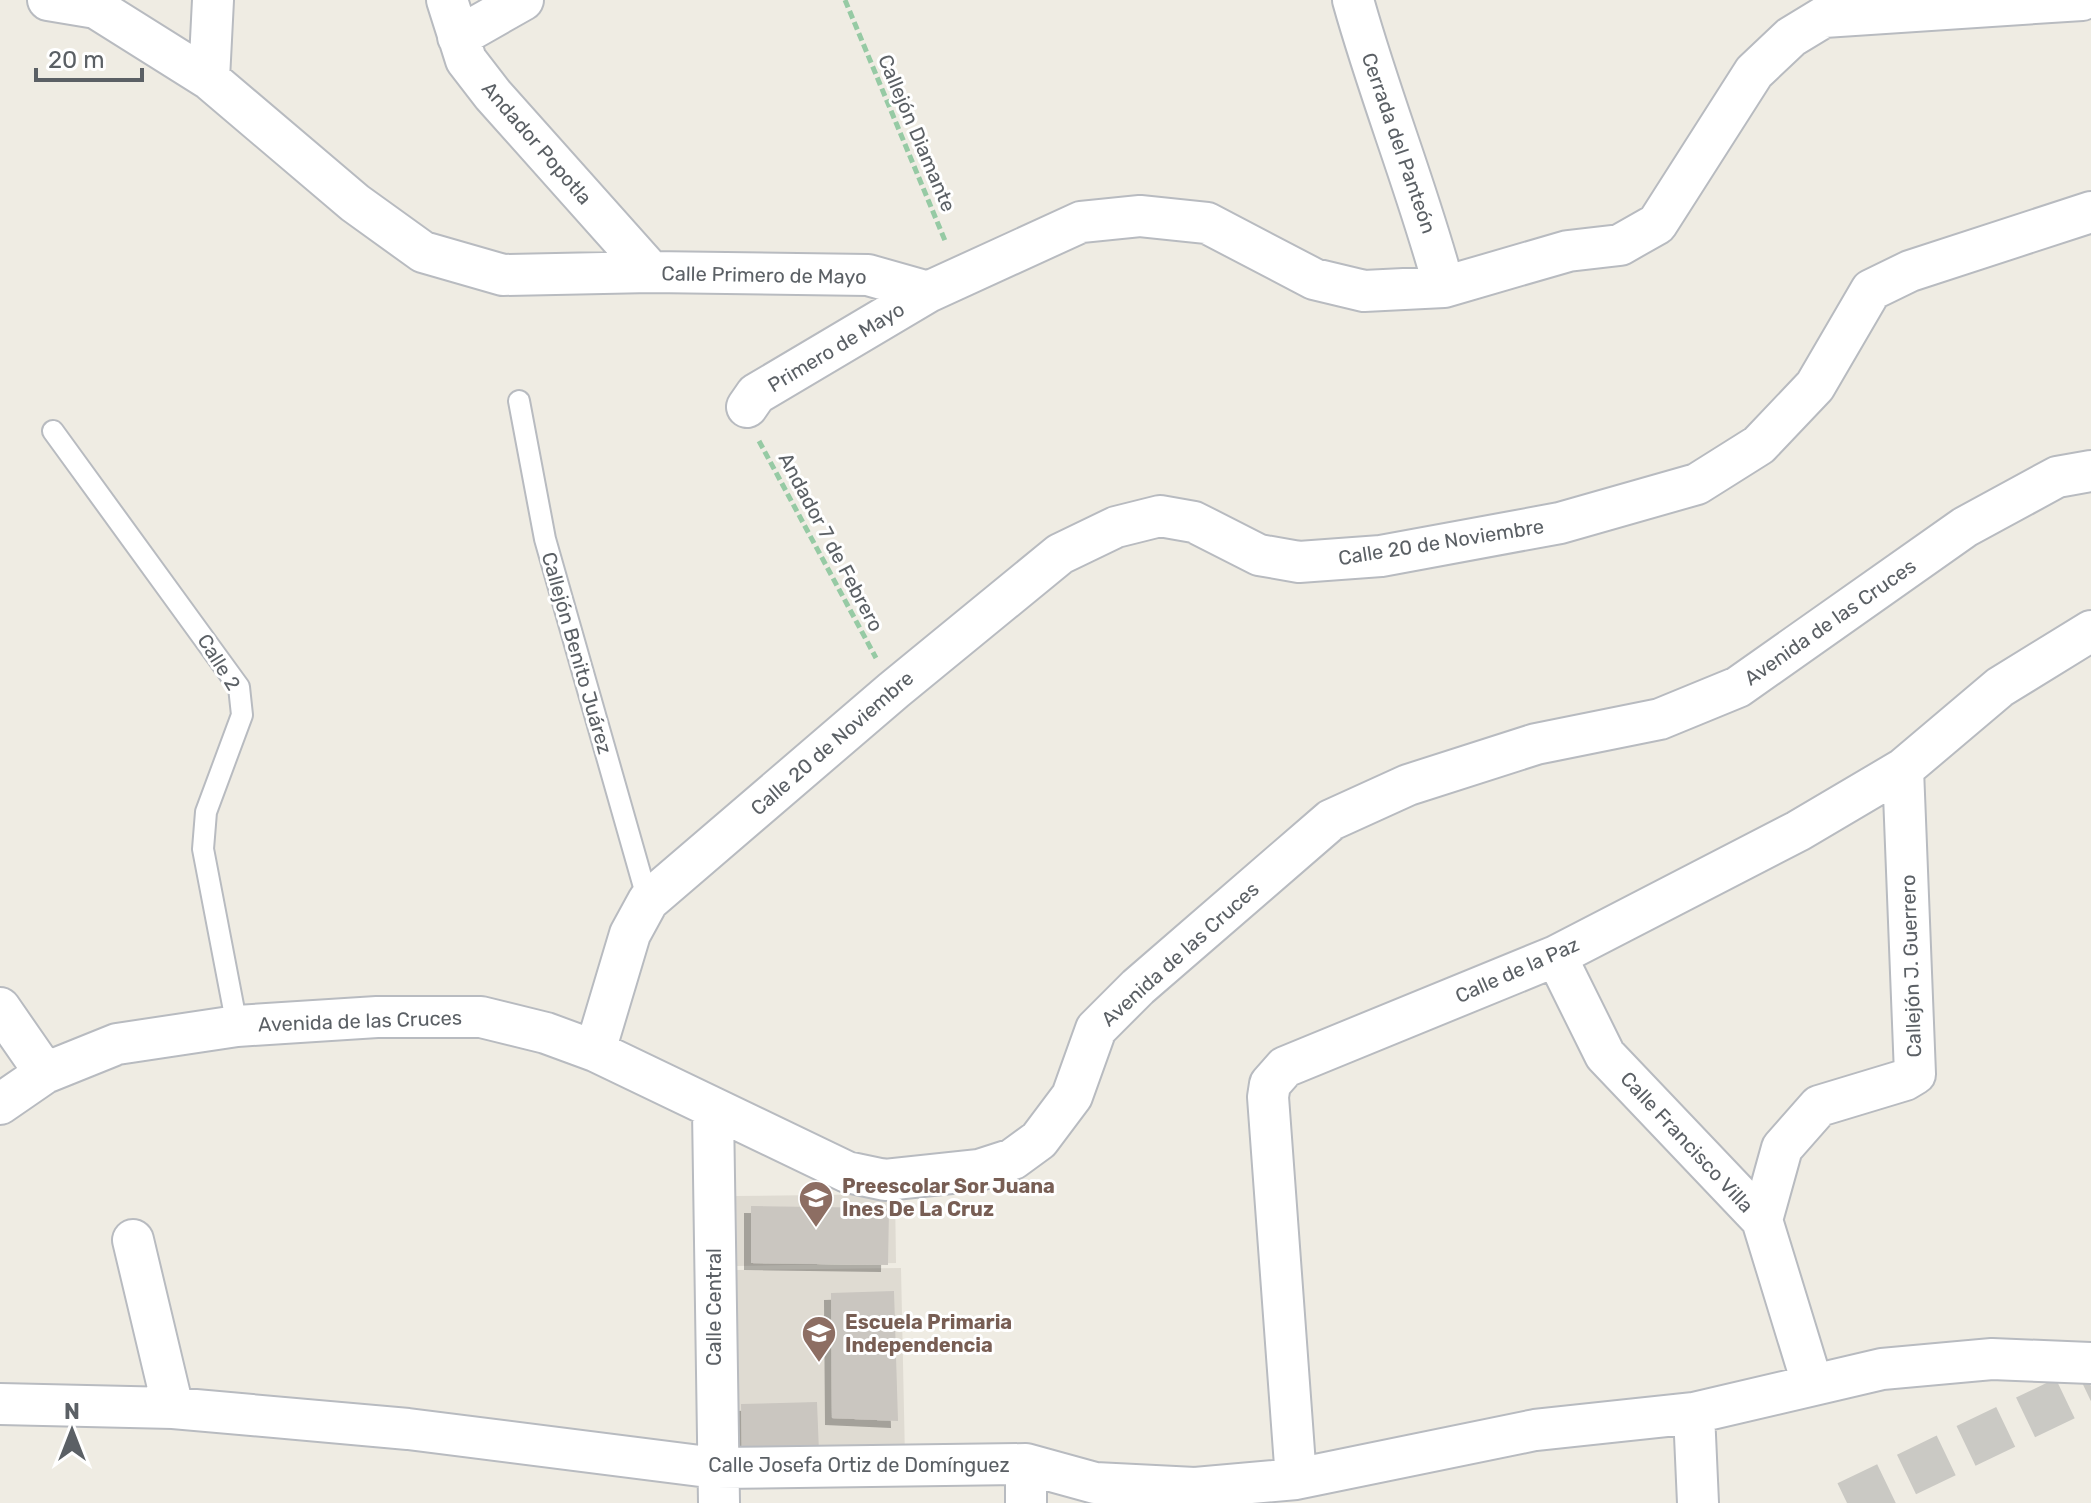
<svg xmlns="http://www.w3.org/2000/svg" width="2091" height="1503" viewBox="0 0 2091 1503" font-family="Rubik,sans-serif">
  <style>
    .education { fill: #dfdbd2 }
    .building { fill: #cac6c0; filter: url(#shadow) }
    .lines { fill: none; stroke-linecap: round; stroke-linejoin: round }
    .motorway-tunnel { stroke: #cac9c4; stroke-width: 44; stroke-dasharray: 44 22; stroke-linecap: butt }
    .service-casing { stroke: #b8bbc0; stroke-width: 24 }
    .minor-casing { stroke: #b8bbc0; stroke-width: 44 }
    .path { stroke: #96caa4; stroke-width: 5; stroke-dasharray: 8 4; stroke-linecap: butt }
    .service { stroke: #fff; stroke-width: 20 }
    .minor { stroke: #fff; stroke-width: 40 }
    .labels { text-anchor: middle; stroke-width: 6; stroke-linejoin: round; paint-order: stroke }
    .street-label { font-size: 20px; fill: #5b6065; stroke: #fff }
    .education-label { font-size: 20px; font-weight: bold; fill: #785e54; stroke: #fff; text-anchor: start }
  </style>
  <defs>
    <filter id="shadow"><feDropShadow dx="-7" dy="7" stdDeviation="0" flood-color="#0004"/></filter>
  </defs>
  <rect width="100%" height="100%" fill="#efece3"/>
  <path class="education" d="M895,1194l1,69 -159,3 -1,-70z
    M901,1268l4,190 -168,2 -3,-190z"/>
  <path class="building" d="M751,1206l138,2 -1,57 -137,-2z
    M894,1291l4,130 -66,-3 -1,-125z
    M817,1402l2,50 -77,2 -1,-50z"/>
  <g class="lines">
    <path class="motorway-tunnel" d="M1847,1503l244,-117"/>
    <g class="service-casing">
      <path id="service" d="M519,401l26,138 103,362
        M53,431l186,256 3,28 -36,97 -3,37 34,177"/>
    </g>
    <g class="minor-casing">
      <path id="minor" d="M48,0l48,8 113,71 146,124 68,49 80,23 148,-3 217,3 60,17
        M447,0l19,60 27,35 158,177
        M1353,0c27,97 65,190 91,287
        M458,37l65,-37
        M209,79l4,-79
        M747,407l9,-13 172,-102 153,-70 59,-6 67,7 107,56 50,12 80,-4 124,-36 52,-6 37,-21 97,-152 37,-35 33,-20 258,-17
        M1556,956l49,99 157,165 50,163
        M0,1008l45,65
        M595,1051l35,-117 18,-33 246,-211 166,-136 56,-27 44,-11 34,6 65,33 40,7 82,-6 179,-33 137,-39 62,-39 56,-59 56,-96 39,-19 181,-59
        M0,1104l45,-31 72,-29 120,-18 140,-9h104l65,16 49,18 252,121 38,8 94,-10 34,-11 26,-19 33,-44 24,-67 42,-42 193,-167 77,-35 128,-41 124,-25 78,-32 227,-160 92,-50 34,-6
        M713,1111l6,392
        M1762,1220l20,-72 37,-42 86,-26 10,-6 -12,-305
        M133,1240l40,168
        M0,1404l173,4 235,21 308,39 310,-4 69,19 100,5 101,-9 239,-49 159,-17 188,-44 110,-10 99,4
        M1694,1413l4,90
        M1026,1464v39
        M1296,1479l-28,-382 2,-13 15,-17 271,-111 242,-125 105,-62 97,-82 91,-56"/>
    </g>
    <path class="path" d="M845,0l101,243
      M759,441l117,217"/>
    <use href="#service" class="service"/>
    <use href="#minor" class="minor"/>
  </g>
  <defs>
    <g id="school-pin" transform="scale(1.8)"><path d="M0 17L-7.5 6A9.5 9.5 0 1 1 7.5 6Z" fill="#8d6e63" stroke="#fff"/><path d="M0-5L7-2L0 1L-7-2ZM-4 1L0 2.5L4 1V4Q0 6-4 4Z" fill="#fff"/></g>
  </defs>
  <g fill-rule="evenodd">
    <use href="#school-pin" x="816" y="1198"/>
    <use href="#school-pin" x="819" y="1333"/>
  </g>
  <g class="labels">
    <g class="street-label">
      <text transform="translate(917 133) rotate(67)" y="7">Callejón Diamante</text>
      <text transform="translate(537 143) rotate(49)" y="7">Andador Popotla</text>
      <text transform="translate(1399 143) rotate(71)" y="7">Cerrada del Panteón</text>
      <text transform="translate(764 275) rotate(1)" y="7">Calle Primero de Mayo</text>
      <text transform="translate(836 347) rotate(-31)" y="7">Primero de Mayo</text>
      <text transform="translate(831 542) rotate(62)" y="7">Andador 7 de Febrero</text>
      <text transform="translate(1441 542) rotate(-9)" y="7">Calle 20 de Noviembre</text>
      <text transform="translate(1830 622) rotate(-35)" y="7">Avenida de las Cruces</text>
      <text transform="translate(577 653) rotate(74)" y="7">Callejón Benito Juárez</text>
      <text transform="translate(219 662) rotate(58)" y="7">Calle 2</text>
      <text transform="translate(832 743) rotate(-41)" y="7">Calle 20 de Noviembre</text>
      <text transform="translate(1180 954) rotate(-42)" y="7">Avenida de las Cruces</text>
      <text transform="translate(1911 966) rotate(-92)" y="7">Callejón J. Guerrero</text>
      <text transform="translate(1517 970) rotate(-24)" y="7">Calle de la Paz</text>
      <text transform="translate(360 1021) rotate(-2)" y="7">Avenida de las Cruces</text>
      <text transform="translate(1687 1142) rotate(47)" y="7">Calle Francisco Villa</text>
      <text transform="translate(714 1307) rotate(-90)" y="7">Calle Central</text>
      <text x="859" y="1472">Calle Josefa Ortiz de Domínguez</text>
    </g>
    <g class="education-label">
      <text x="842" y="1193">Preescolar Sor Juana<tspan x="842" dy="23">Ines De La Cruz</tspan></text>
      <text x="845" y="1329">Escuela Primaria<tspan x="845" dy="23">Independencia</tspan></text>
    </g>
  </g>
  <g transform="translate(72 1431)" stroke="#ffffff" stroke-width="6" paint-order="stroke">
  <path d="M0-6L14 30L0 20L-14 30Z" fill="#5b6065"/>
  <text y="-12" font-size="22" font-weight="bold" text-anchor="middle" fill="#5b6065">N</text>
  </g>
  <path d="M36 68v12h106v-12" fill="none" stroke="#5b6065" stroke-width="4"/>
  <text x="48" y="68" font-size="24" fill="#5b6065" stroke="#ffffff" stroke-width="6" paint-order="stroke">20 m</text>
</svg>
